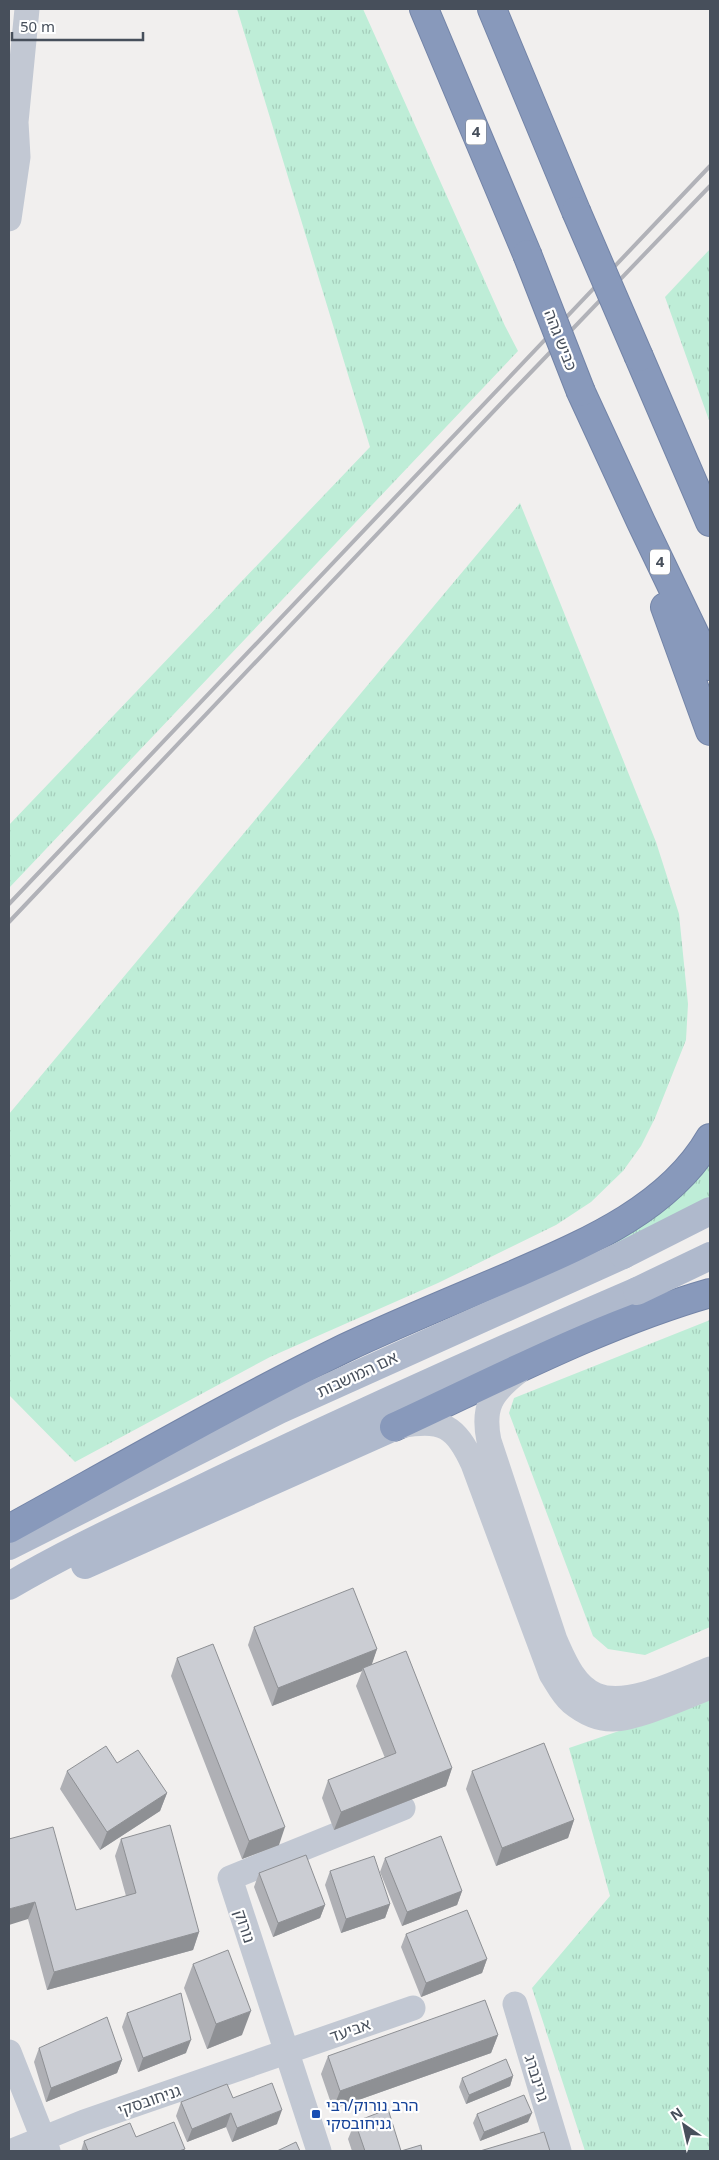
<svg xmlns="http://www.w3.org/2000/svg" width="719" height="2160" viewBox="0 0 719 2160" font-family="'Noto Sans','Noto Sans Hebrew',sans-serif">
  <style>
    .grass { fill: url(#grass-tufts) }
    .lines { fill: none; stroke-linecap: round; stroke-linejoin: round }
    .highway-casing { stroke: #7384a7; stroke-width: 30 }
    .minor { stroke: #c2c8d3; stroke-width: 25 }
    .major { stroke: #afb9cc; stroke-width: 28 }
    .highway { stroke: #89b; stroke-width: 28 }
    .rail { stroke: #b1b2b8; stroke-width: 4 }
    .highway-bridge-casing { stroke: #7384a7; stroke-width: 30; stroke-linecap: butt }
    .major-bridge { stroke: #afb9cc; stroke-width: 28 }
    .highway-bridge { stroke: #89b; stroke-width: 28 }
    .wall { fill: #afb0b5 }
    .shaded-wall { fill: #8e9094 }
    .building { fill: #cbcdd3; stroke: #8e9094 }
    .transit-dot { fill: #1a4fb4; stroke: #fff; stroke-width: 2 }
    .labels { text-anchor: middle; stroke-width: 4.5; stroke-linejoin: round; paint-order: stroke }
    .shield { fill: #fff; stroke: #7e848c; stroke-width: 1 }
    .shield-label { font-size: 15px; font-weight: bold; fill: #474f5b }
    .street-label { font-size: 16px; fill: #474f5b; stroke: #fff }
    .transit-label { font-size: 16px; fill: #164399; stroke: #fff; text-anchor: start }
  </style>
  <defs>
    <pattern id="grass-tufts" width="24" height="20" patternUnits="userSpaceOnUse" patternTransform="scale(1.25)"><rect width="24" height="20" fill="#beedd7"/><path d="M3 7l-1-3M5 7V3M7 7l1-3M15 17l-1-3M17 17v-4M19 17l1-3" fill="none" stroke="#a5cdbb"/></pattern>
  </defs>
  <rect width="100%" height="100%" fill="#f1efee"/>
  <path class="grass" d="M237,9h126l142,317 13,25 -509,537v-63l361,-378z
    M710,249v174l-45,-126z
    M520,503l136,339 23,72 9,90 -2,36 -31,78 -14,28 -18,25 -32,31 -35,23 -118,58 -168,74 -195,105 -66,-67v-281z
    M710,1162v40l-114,58 2,-18 87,-57z
    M710,1320v307l-65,28 -37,-6 -15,-13 -84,-223 5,-15z
    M710,1700v451h-125l-53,-163 78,-92 -41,-148z"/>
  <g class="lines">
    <g class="highway-casing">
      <path id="highway" d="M424,9l103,245
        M492,9l84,202
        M639,357l71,165
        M581,392l60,130 69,144
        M665,607l45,124
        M394,1427c102,-47 208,-103 316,-134
        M9,1529c111,-61 222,-125 336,-181 55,-26 112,-49 168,-73 71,-31 156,-66 197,-137"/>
    </g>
    <path class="minor" d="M9,219l9,-62 -2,-35 11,-113
      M518,1372c-27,21 -36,35 -29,69l66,199c9,20 19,46 41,55 31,13 84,-14 114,-26
      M401,1426c41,-8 55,0 72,38l78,210c6,9 11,20 20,28 11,9 26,17 41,17 23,1 75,-23 98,-32
      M515,2004l44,147
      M9,2052l39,99
      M12,2151l72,-29 329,-114
      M319,2151l-89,-273 173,-70"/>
    <path class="major" d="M9,1546l270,-136 344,-155
      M85,1565l309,-138
      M9,1586c66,-39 137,-70 206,-104 140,-67 280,-130 422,-191"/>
    <use href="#highway" class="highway"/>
    <path class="rail" d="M9,904l701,-738
      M9,922l502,-529 199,-207"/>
    <g class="highway-bridge-casing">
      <path id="highway-bridge" d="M576,211l63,146
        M527,254l54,138"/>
    </g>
    <path class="major-bridge" d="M623,1255l87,-44
      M637,1291l73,-35"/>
    <use href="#highway-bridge" class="highway-bridge"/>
  </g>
  <path class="wall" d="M254,1627l123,22 -6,16 81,103 -6,18 -112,44 -12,-32 6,-18 57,-22 -29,-72 6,-15 -90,35 -24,-61z
    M177,1658l102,187 -37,14 -71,-183z
    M67,1771l100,22 -7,18 -60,39 -40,-61z
    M472,1771l102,49 -6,18 -72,28 -30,-77z
    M9,1839l67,71 50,-14 -11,-40 6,-17 78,93 -6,18 -146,40 -19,-71z
    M385,1858l77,33 -5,14 -55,21 -22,-54z
    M330,1871l60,33 -5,14 -44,15 -16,-48z
    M259,1873l66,32 -5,13 -47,19 -19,-50z
    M406,1934l81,25 -5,14 -61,24 -20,-50z
    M193,1964l49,71 -35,14 -23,-61z
    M127,2013l59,40 -48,19 -16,-45z
    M498,2035l-7,18 -158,56 -12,-35 7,-18z
    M39,2048l83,12 -5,13 -71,29 -12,-40z
    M513,2076l-3,10 -44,18 -7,-17 3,-9z
    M233,2098l44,26 -45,18 -6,-15 -39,15 -11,-26 5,-14z
    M477,2114l51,8 -48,19 -7,-18z
    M355,2122l46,29h21h-70l-4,-12z
    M136,2137l48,14h-103l3,-10z"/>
  <path class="shaded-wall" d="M377,1649l-6,18 -8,1 -1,3 -90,35 6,-18z
    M452,1768l-6,18 -112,44 7,-18z
    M167,1793l-7,18 -60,39 7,-18z
    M574,1820l-6,18 -72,28 6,-18z
    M285,1827l-6,18 -37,14 7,-18z
    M462,1891l-5,14 -55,21 5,-14z
    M35,1902l-7,17 -19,6v-16z
    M390,1904l-5,14 -44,15 5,-14z
    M325,1905l-5,13 -47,19 5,-14z
    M199,1932l-6,18 -146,40 7,-18z
    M487,1959l-5,14 -61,24 5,-14z
    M251,2011l-9,24 -35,14 9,-25z
    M498,2035l-7,18 -158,56 7,-18z
    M191,2040l-5,13 -48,19 5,-14z
    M122,2060l-5,13 -71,29 5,-14z
    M513,2076l-3,10 -44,18 3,-9z
    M282,2110l-5,14 -45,18 5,-14z
    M231,2113l-5,14 -39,15 5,-13z
    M532,2113l-4,9 -48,19 4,-9z"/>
  <path class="building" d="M353,1588l24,61 -99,39 -24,-61z
    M213,1644l72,183 -36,14 -72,-183z
    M406,1651l46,117 -111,44 -13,-32 68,-27 -33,-85z
    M544,1743l30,77 -72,28 -30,-77z
    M106,1746l11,17 21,-13 29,43 -60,39 -40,-61z
    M170,1825l29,107 -145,40 -19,-70 -26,7v-70l44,-12 23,83 60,-17 -15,-54z
    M441,1836l21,55 -55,21 -22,-54z
    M306,1855l19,50 -47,18 -19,-50z
    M374,1856l16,48 -44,15 -16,-48z
    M467,1910l20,49 -61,24 -20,-49z
    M228,1950l23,61 -35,13 -23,-60z
    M181,1993l10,47 -48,18 -16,-45z
    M485,2000l13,35 -158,56 -12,-35z
    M107,2017l15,43 -71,28 -12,-40z
    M506,2059l7,17 -44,19 -7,-17z
    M272,2083l10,27 -45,18 -6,-15 -39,16 -11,-27 46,-18 6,14z
    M524,2095l8,18 -48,19 -7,-18z
    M388,2109l13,42 20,-6 1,6h-57l-10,-29z
    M174,2122l11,27 -6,2h-91l-4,-10 46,-18 6,14z
    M544,2132l6,19h-70z
    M296,2142l4,9h-23z"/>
  <rect class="transit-dot" x="311" y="2109" width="10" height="10" rx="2.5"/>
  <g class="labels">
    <g class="shield">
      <rect x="466" y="119.5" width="20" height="25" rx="4"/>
      <rect x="650" y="549.5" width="20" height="25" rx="4"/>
    </g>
    <g class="shield-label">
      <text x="476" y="137">4</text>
      <text x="660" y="567">4</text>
    </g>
    <g class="street-label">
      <text transform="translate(561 340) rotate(69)" y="6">כביש גהה</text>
      <text transform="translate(357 1374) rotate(-25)" y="6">אם המושבות</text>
      <text transform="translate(245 1926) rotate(72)" y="6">נורוק</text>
      <text transform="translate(350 2030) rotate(-19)" y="6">אביעד</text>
      <text transform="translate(537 2078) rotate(73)" y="6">גרינברג</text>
      <text transform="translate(149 2100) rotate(-19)" y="6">גניחובסקי</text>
    </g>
    <g class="transit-label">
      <text x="326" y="2111">הרב נורוק/רבי<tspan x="326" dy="18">גניחובסקי</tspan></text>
    </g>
  </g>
  <rect width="719" height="2160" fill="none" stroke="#474f5b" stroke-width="20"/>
  <g transform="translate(684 2125) rotate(326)" stroke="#ffffff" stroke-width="4" paint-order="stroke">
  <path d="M0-4L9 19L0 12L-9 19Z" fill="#474f5b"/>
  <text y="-8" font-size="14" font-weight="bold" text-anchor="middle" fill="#474f5b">N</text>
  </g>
  <path d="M12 32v8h131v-8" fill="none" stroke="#474f5b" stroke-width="2.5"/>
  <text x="20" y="32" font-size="15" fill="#474f5b" stroke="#ffffff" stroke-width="4" paint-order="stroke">50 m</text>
</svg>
